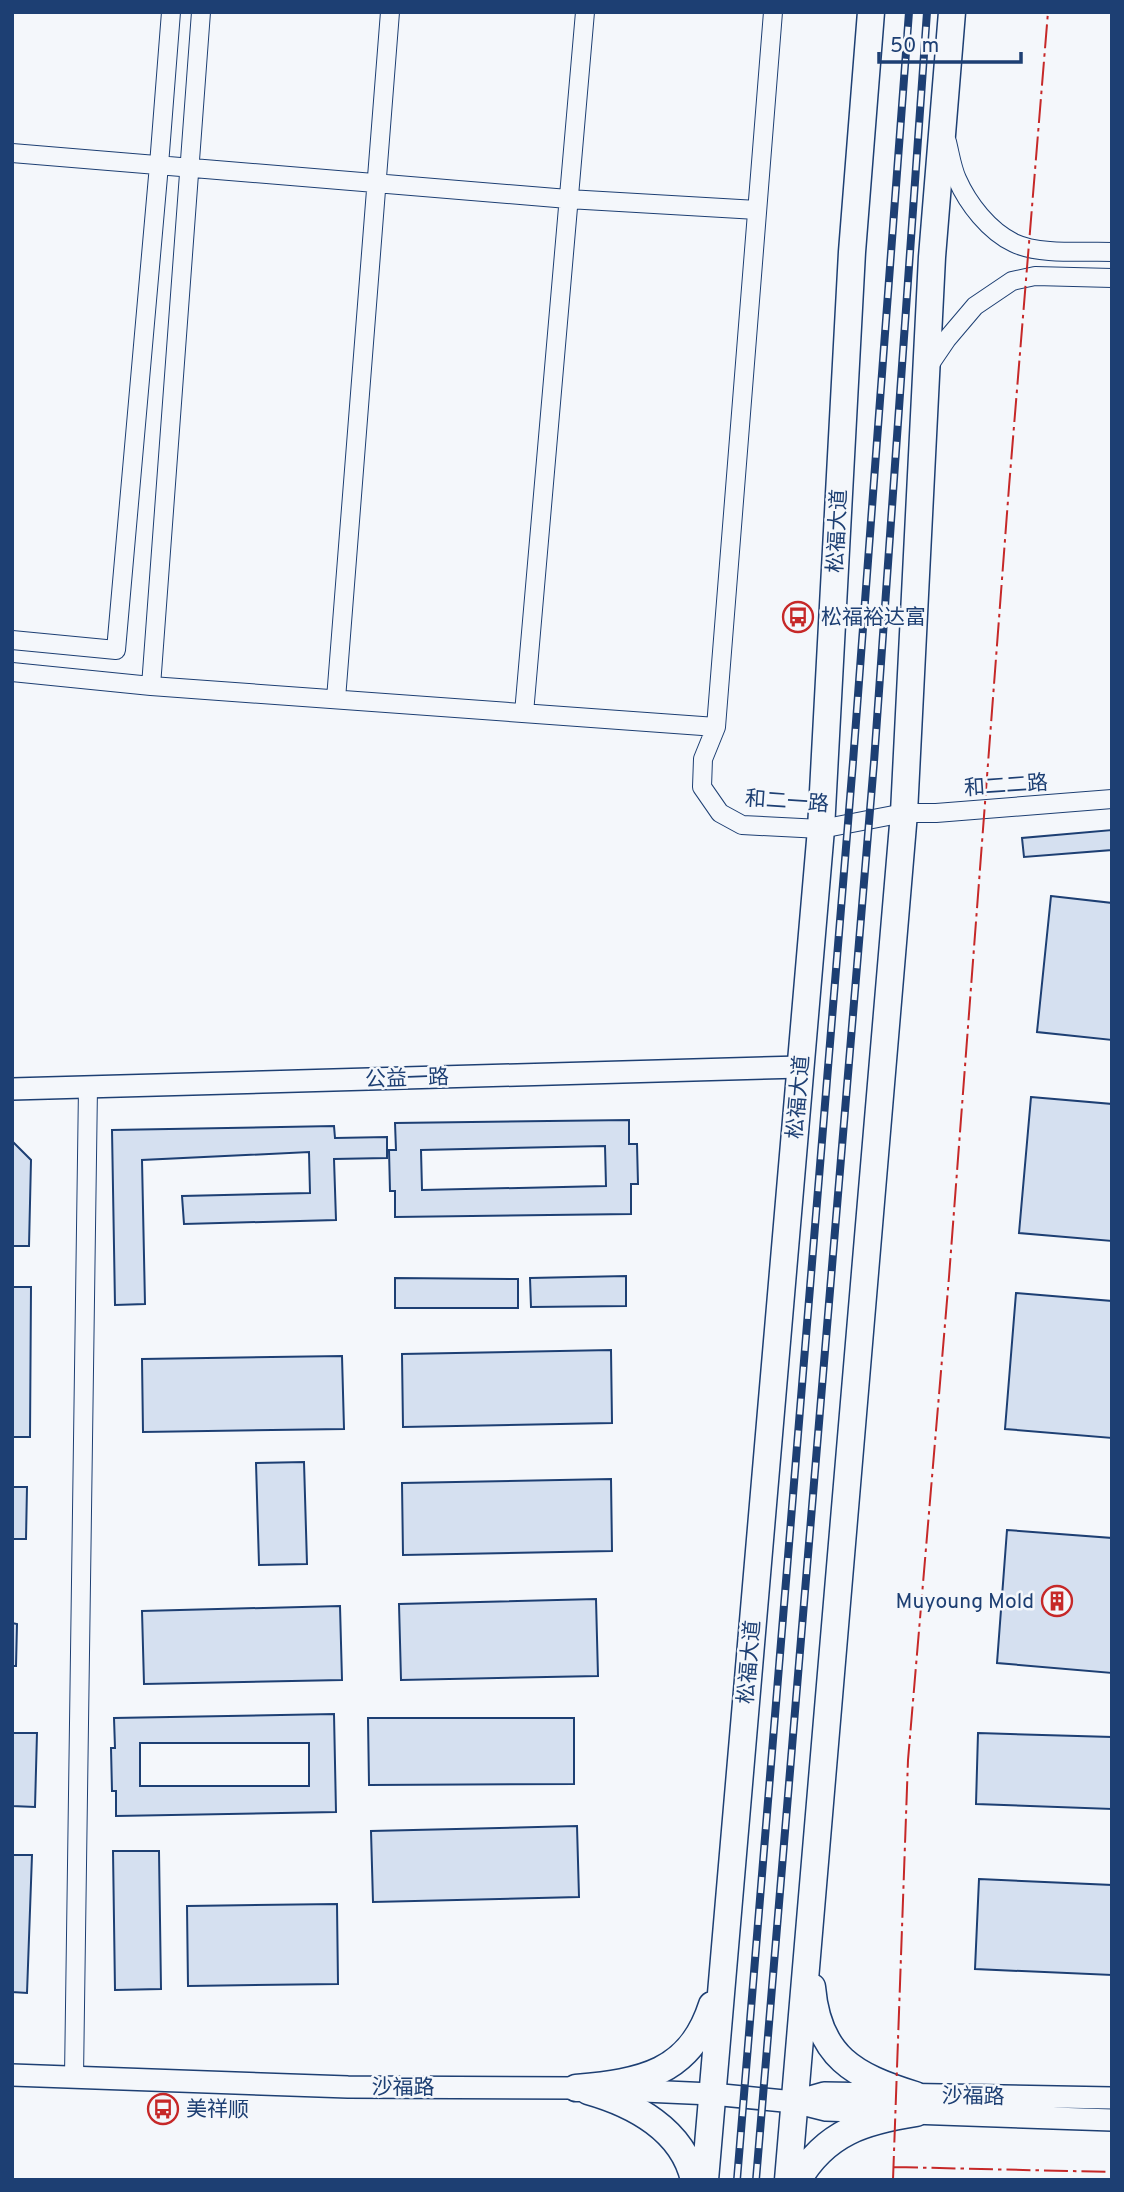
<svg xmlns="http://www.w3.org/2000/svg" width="1124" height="2192" viewBox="0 0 1124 2192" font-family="Overpass,'Noto Sans SC',sans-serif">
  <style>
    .building { fill: #d5e0f0; stroke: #1d3f73; stroke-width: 2; fill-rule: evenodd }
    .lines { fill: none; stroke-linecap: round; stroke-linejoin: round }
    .minor-casing { stroke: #1d3f73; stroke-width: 20 }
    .tertiary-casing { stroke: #1d3f73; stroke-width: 24 }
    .primary-casing { stroke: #1d3f73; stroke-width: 29 }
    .minor { stroke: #f4f7fb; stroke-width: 18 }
    .tertiary { stroke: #f4f7fb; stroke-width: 21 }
    .primary { stroke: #f4f7fb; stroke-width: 26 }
    .rail-casing { stroke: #1d3f73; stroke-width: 8 }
    .rail { stroke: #f4f7fb; stroke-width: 5; stroke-dasharray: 16; stroke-linecap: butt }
    .power { stroke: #c62828; stroke-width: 2; stroke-dasharray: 24 5 3.5 5; stroke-linecap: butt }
    .labels { text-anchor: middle; stroke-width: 5; stroke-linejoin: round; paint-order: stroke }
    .street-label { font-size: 21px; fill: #1d3f73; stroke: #f4f7fb }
    .poi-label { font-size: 21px; fill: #1d3f73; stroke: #f4f7fb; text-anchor: start }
  </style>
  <rect width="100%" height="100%" fill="#f4f7fb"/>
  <path class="building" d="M1112,830v20l-88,7 -2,-19z
    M1051,896l61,7v137l-75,-8z
    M1031,1097l81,7v137l-93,-8z
    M629,1120v24h8l1,40h-7v30l-236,3v-26h-5l-1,-41h7l-1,-27zM605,1146l1,40 -184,4 -1,-40z
    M334,1126l1,12 52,-1v21l-53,1 2,61 -152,4 -2,-28 128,-3 -1,-41 -167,8 3,144 -30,1 -3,-175z
    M12,1141l19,19 -2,86h-17z
    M626,1276v30l-95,1 -1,-29z
    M395,1278l123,1v29h-123z
    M12,1287h19l-1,150h-18z
    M1016,1293l96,8v137l-107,-9z
    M611,1350l1,73 -209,4 -1,-73z
    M342,1356l2,73 -201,3 -1,-73z
    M304,1462l3,102 -48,1 -3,-102z
    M611,1479l1,72 -209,4 -1,-72z
    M12,1487h15l-1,52h-14z
    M1007,1530l105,8v135l-115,-10z
    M596,1599l2,77 -197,4 -2,-76z
    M340,1606l2,74 -198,4 -2,-73z
    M12,1623l5,1 -1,42h-4z
    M334,1714l2,98 -220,4v-25h-4l-1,-43h4l-1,-30zM140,1743h169v43h-169z
    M368,1718h206v66l-205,1z
    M12,1733h25l-2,74 -23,-1z
    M978,1733l134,4v72l-136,-5z
    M577,1826l2,71 -206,5 -2,-71z
    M113,1851h46l2,138 -46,1z
    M12,1855h20l-5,138 -15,-1z
    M979,1879l133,6v90l-137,-6z
    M337,1904l1,80 -150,2 -1,-80z"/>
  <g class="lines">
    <g class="minor-casing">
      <path id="minor" d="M773,12l-57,715 -13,32 -1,28 18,26 22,12 79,4 83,-16h32l176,-14
        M947,142c3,12 5,26 10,37 11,25 32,52 57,64 25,12 70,8 98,9
        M12,153l556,46 189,11
        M928,367l19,-28 28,-33 37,-25 23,-5 77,2
        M12,640l104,10 43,-485 12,-153
        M12,672l139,14 565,41
        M151,686l50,-674
        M336,699l54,-687
        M524,713l61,-701
        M74,2077l14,-990"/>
    </g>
    <g class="tertiary-casing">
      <path id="tertiary" d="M12,1089l789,-22
        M12,2075l336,12 228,1 136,6 82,8 32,8 286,10
        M796,2101l28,-8 288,5"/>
    </g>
    <g class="primary-casing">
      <path id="primary" d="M812,1987c6,70 42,89 103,108
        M576,2088c65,-6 114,-14 136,-83
        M588,2091c46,13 95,39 106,89
        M705,2180l116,-1351 31,-577 19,-240
        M788,2180l116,-1367 28,-556 20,-245
        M798,2180c28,-48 67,-59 118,-67"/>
    </g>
    <use href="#minor" class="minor"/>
    <use href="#tertiary" class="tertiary"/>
    <use href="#primary" class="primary"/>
    <g class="rail-casing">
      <path id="rail" d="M737,2180l116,-1418 56,-750
        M756,2180l118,-1418 53,-750"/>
    </g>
    <use href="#rail" class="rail"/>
    <path class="power" d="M894,2167l218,5
      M893,2180l15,-420 41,-483 60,-790 39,-475"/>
  </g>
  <defs>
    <g id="bus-ring" transform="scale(1.575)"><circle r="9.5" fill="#f4f7fb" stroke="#c62828" stroke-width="1.5"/><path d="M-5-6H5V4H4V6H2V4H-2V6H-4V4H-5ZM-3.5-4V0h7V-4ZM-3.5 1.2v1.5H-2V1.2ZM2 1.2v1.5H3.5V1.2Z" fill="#c62828"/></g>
    <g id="building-ring" transform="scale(1.575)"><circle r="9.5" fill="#f4f7fb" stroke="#c62828" stroke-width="1.5"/><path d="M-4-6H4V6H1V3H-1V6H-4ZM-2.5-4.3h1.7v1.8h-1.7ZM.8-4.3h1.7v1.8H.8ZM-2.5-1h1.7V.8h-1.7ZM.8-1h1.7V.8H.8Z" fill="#c62828"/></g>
  </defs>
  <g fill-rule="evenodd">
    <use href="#bus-ring" x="798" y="617"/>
    <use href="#building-ring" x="1057" y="1601"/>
    <use href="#bus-ring" x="163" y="2109"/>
  </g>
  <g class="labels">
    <g class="street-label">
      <text transform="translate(837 531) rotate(-87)" y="7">松福大道</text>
      <text transform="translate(1006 785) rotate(-4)" y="7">和二二路</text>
      <text transform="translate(787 801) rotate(4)" y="7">和二一路</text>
      <text transform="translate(407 1078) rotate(-2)" y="7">公益一路</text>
      <text transform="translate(798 1097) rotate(-85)" y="7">松福大道</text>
      <text transform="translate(749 1662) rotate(-85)" y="7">松福大道</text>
      <text x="403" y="2094">沙福路</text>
      <text transform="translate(973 2096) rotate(1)" y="7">沙福路</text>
    </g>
    <g class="poi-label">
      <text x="821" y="624">松福裕达富</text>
      <text x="1034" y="1608" text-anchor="end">Muyoung Mold</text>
      <text x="186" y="2116">美祥顺</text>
    </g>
  </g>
  <rect width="1124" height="2192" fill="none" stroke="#1d3f73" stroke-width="28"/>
  <path d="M879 52v10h142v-10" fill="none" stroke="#1d3f73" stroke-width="3.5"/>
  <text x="890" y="52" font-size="21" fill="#1d3f73" stroke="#f4f7fb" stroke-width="5" paint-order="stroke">50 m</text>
</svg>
